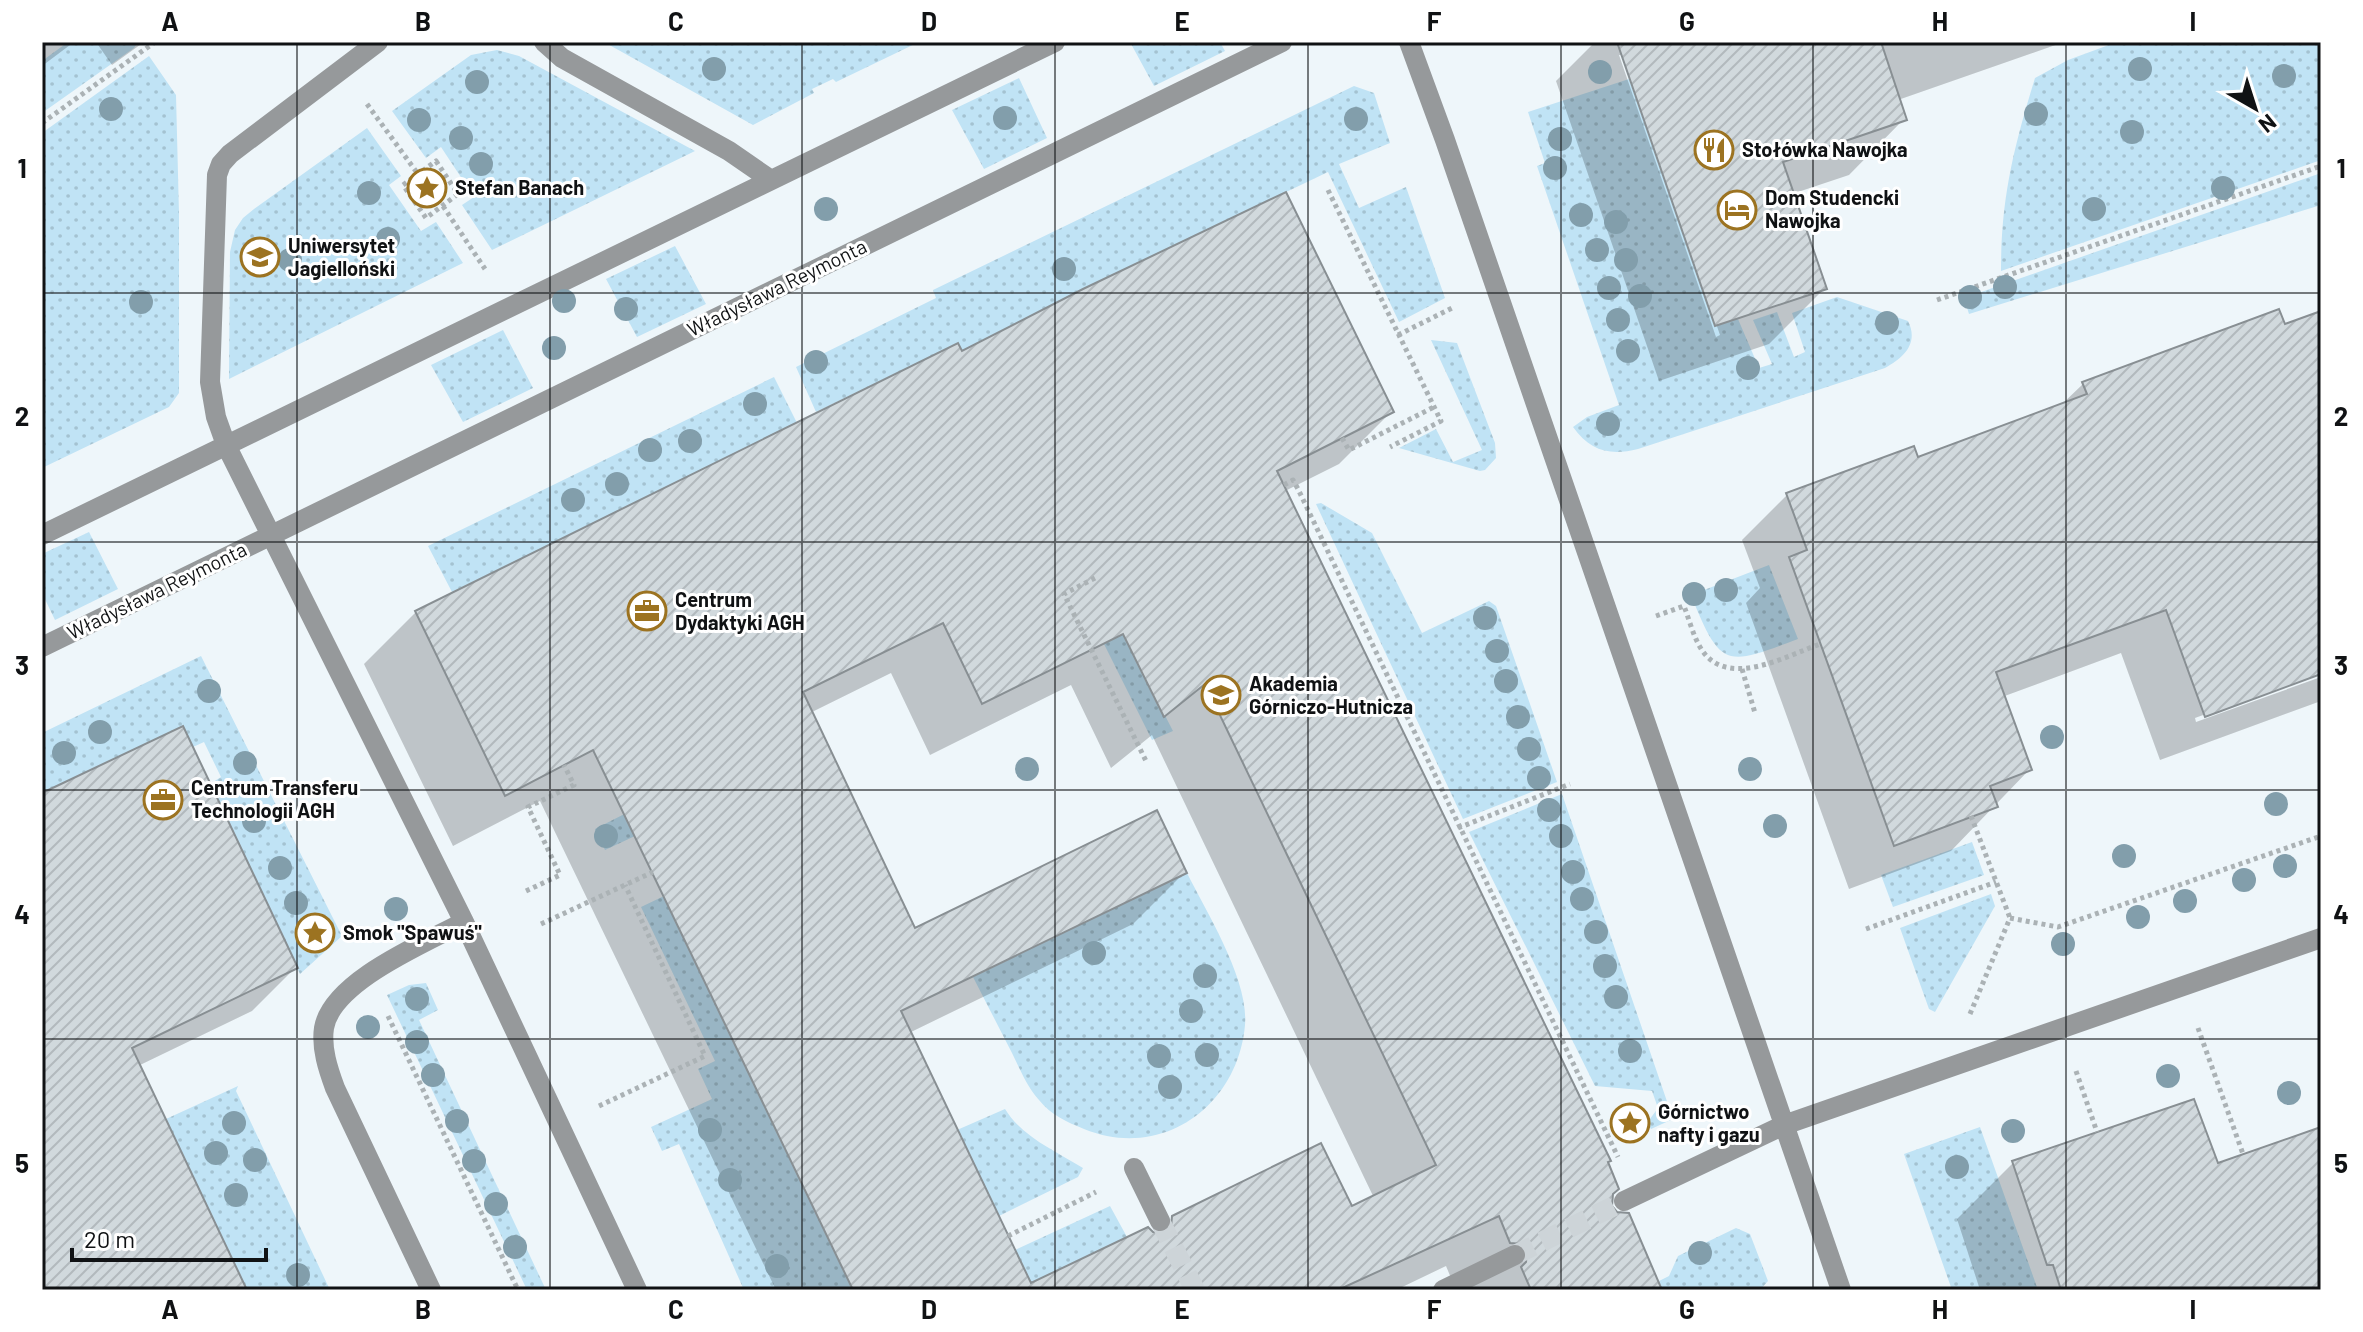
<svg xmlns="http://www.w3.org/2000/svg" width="2363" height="1332" viewBox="0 0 2363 1332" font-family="Barlow,sans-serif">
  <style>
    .grass { fill: url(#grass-dots) }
    .shadow { fill: #0003; fill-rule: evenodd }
    .building { fill: url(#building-hatch); stroke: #888f93; stroke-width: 2; fill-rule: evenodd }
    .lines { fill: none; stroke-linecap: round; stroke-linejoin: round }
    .minor-tunnel { stroke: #cdd4d8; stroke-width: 20; stroke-dasharray: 20 10; stroke-linecap: butt }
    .path { stroke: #abb2b5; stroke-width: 5; stroke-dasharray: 4 4; stroke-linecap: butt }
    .minor { stroke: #96999b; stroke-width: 20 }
    .tree { fill: #829eab }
    .grid { fill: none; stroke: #101214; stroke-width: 2; stroke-opacity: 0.55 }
    .labels { text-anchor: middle; stroke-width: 6; stroke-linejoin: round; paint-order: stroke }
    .poi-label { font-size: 20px; font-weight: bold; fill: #101214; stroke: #fff; text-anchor: start }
    .street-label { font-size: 20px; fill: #101214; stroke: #fff }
    .neatline { fill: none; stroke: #101214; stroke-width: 3 }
    .grid-label { font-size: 26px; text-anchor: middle; font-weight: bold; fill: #101214 }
  </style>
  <defs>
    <pattern id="grass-dots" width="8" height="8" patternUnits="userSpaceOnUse" patternTransform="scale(2)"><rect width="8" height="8" fill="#c0e3f5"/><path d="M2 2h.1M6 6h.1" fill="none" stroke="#a4c2d1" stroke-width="1.8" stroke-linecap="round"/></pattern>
    <pattern id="building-hatch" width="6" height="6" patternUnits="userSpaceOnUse" patternTransform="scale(2)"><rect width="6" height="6" fill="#d1d9dd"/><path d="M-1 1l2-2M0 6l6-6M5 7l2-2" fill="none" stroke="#b2b9bd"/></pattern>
  </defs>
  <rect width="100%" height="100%" fill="#eef6fa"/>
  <path class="grass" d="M68,42h70l-4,6 -92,65v-52z
    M604,42h315l-83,40 -3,-3 -21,10 2,4 -61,32z
    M1130,42h90l5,9 -71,35z
    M2117,42h204v118l-320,111c0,-74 13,-124 34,-193l33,-18z
    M497,50l22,6 176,95 -203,99 -30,-45 12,-8 -33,-50 -15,11 -34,-47 79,-56z
    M149,56l27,39 3,119v179l-10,14 -127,61v-335z
    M1019,78l28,60 -63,31 -32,-59z
    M1629,79l86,247 23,-7 21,49 13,-4 -19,-44 24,-8 17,45 11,-5 -13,-39 45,-16 71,24c11,22 -4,37 -23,47l-247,81c-28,7 -48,2 -65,-22l14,-10 32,-12 -82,-239 8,-3 -17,-51z
    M1354,86l20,7 16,50 -51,21 20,44 47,-21 39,111 -46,24 -71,-150 -245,117 -121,62 -4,-8 -142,69 -20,-45 140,-69 -3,-8z
    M367,128l34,48 -12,9 32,46 15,-9 27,41 -234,116 1,-127 5,-22 8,-12 11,-9z
    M2321,173v32l-352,109 -5,-16z
    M675,246l31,58 -69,33 -31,-58z
    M503,330l30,58 -70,34 -32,-57z
    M1431,340l26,3 38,100 1,15 -11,12 -5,1 -81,-23 37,-19 17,33 29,-12z
    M774,377l42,84 -57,-19 -307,150 -24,-46z
    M1321,503l51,30 50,100 67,-32 7,5 61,176 -94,37 -147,-315z
    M89,532l29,57 -63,31 -13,-27v-39z
    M1769,565l29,74c-72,27 -77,31 -107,-44z
    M1123,634l50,97 -21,9 -48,-96z
    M201,656l141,280 -42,38 -90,-190 11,-7 -17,-35 -11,5 -10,-21 -141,67v-60z
    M1562,794l111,325 -22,10 -4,-6 11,-15 -6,-17 -57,-5 -126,-254z
    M642,805l-7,31 -30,14 -10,-21z
    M1972,842l12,33 -91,32 -12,-32z
    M1187,873c20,40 62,107 58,152 -7,81 -83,136 -161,104 -17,-7 -33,-14 -45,-29 -12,-13 -19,-31 -27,-47 -13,-25 -26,-51 -39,-76z
    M1991,894l4,12 -60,106 -6,-3 -29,-81z
    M664,896l189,394h-109l-65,-146 -17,7 -11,-24 61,-28 -14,-30 17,-8 -74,-154z
    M426,983l12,27 -19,10 127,270h-19l-140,-295 22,-10z
    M238,1086l-2,5 94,199h-83l-81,-171z
    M1005,1109c17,28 51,42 78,59l-5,9 -79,39 -42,-86z
    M1980,1127l58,163h-86l-48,-136z
    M1110,1206l17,31 -96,46 -16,-33z
    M1736,1228l14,6 18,47 -8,9h-98l-3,-9 10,-5 9,-20z"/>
  <path class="shadow" d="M42,42h32l-32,24z
    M96,42h48l-32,23z
    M1595,42h469l-166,58 6,19 -55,56 -57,19 33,94 -56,56 -110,37 -103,-300zM1619,55h4l97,280 -4,2z
    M2321,313v359l-126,46 1,4 125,-45v24l-161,59 -39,-107 -119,44 27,73 -78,81 -102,38 -103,-286 14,-15 -18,-48 45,-45 130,-35 143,-54 23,-22 201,-57z
    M961,354l430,58 -52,52 -54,27 321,672 5,31 -1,12 50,84h-204l-10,-24 -50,24h-620l-236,-489 -87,45 -89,-182 52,-52zM891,673l39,82 141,-70 40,83 41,-33 222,463 -22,11 -179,8 -17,17 -126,52 -121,-253 224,-109 52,-52 -271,59 -104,-218z
    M42,795l254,172 -44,44 -114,55 107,224h-203z
    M2321,1129v161h-341l-23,-71 56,-56 203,2z"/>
  <path class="building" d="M1617,42h264l26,78 -124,42 44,127 -112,37z
    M1286,192l108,220 -117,59 334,690 -3,1 11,27 -6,5 -1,12 5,6 12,1 33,77h-131l-10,-23 5,-5 1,-12 -5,-6 -12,-1 -11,-27 -161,74h-485l-260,-540 -88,46 -90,-185 543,-268 4,8 121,-62zM943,623l39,81 141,-70 41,83 41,-33 231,481 -84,41 -31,-63 -149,73 -1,12 -6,5 -12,-1 -5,-5 -117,56 -130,-272 286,-138 -30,-63 -242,118 -112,-236z
    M2279,309l6,15 36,-13v363l-116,43 -39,-107 -170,62 36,98 -42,16 8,21 -104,39 -105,-289 18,-7 -21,-57 128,-47 4,11 169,-63 -5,-12z
    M183,726l115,242 -166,80 115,242h-205v-497z
    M2194,1099l24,64 103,-36v163h-260l-8,-25h-6l-35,-104z"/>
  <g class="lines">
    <path class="minor-tunnel" d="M1160,1221l35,69
      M1515,1255l109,-54"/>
    <path class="path" d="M367,104l51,70
      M42,123l113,-81
      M436,161l22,33 -32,24 -23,-33z
      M1328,190l113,231 -51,26
      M443,206l42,63
      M1937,300l384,-134
      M1398,335l56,-28
      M1342,438l7,12 85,-43
      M1284,485l9,-5 5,9 320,668
      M1095,578l-31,16 82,167
      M1656,616l28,-10c5,13 9,29 16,41 25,44 86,9 120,-3
      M1742,669l13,44
      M1971,816l39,102
      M1458,828l112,-44
      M526,891l34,-16 -32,-68 46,-22 -10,-20
      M541,924l112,-52
      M1866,929l130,-47
      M1970,1014l40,-96 48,9 263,-91
      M388,1016l130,274
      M2198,1028l45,126
      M2076,1071l21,61
      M599,1106l106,-50 -80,-171
      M1008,1236l88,-44"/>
    <path class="minor" d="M378,42l-148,112 -9,10 -4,11 -7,207 6,35 10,28 238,477 173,368
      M544,42l18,16 167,93 42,29
      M1409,42l36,98 396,1150
      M42,535l1013,-493
      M42,647l1240,-605
      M1134,1168l26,53
      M1624,1201l160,-76 537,-187
      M431,1290l-96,-202c-7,-19 -14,-40 -11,-60 8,-47 101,-85 140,-106
      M1443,1290l72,-35"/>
  </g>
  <g class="tree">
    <circle cx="714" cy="69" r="12"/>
    <circle cx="2140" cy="69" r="12"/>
    <circle cx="1600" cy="72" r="12"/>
    <circle cx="2284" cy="76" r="12"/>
    <circle cx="477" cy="82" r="12"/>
    <circle cx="111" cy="109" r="12"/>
    <circle cx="2036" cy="114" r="12"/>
    <circle cx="1005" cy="118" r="12"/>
    <circle cx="1356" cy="119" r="12"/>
    <circle cx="419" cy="120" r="12"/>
    <circle cx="2132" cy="132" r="12"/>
    <circle cx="461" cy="138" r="12"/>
    <circle cx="1560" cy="139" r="12"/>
    <circle cx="481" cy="164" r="12"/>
    <circle cx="1555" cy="168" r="12"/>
    <circle cx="2223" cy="188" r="12"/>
    <circle cx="369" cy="193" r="12"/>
    <circle cx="826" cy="209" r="12"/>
    <circle cx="2094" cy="209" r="12"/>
    <circle cx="1581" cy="215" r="12"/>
    <circle cx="1616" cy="222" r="12"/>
    <circle cx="388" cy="239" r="12"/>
    <circle cx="1597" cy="250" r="12"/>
    <circle cx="290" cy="260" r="12"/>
    <circle cx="1626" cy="260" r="12"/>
    <circle cx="1064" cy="269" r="12"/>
    <circle cx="2005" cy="287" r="12"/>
    <circle cx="1609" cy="288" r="12"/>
    <circle cx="1640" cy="296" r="12"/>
    <circle cx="1970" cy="297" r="12"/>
    <circle cx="564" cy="301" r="12"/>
    <circle cx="141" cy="302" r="12"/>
    <circle cx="626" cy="309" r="12"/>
    <circle cx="1618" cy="320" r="12"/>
    <circle cx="1887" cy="323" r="12"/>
    <circle cx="554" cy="348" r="12"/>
    <circle cx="1628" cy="351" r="12"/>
    <circle cx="816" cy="362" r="12"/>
    <circle cx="1748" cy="368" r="12"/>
    <circle cx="755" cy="404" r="12"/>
    <circle cx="1608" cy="424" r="12"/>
    <circle cx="690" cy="441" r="12"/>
    <circle cx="650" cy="450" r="12"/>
    <circle cx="617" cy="484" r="12"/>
    <circle cx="573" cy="500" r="12"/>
    <circle cx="1726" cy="590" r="12"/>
    <circle cx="1694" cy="594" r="12"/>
    <circle cx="1485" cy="618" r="12"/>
    <circle cx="1497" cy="651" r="12"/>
    <circle cx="1506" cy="681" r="12"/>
    <circle cx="209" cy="691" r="12"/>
    <circle cx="1518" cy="717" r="12"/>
    <circle cx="100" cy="732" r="12"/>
    <circle cx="2052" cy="737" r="12"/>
    <circle cx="1529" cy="749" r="12"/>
    <circle cx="64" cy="753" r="12"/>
    <circle cx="245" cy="763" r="12"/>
    <circle cx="1027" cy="769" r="12"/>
    <circle cx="1750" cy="769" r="12"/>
    <circle cx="1539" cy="778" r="12"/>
    <circle cx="2276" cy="804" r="12"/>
    <circle cx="1549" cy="810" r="12"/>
    <circle cx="254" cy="821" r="12"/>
    <circle cx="1775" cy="826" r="12"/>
    <circle cx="606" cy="836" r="12"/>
    <circle cx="1561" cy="836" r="12"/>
    <circle cx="2124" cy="856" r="12"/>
    <circle cx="2285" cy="866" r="12"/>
    <circle cx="280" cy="868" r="12"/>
    <circle cx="1573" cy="872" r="12"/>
    <circle cx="2244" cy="880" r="12"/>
    <circle cx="1582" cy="899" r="12"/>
    <circle cx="2185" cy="901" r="12"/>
    <circle cx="296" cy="903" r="12"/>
    <circle cx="396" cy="909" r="12"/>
    <circle cx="2138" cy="917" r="12"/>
    <circle cx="1596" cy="932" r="12"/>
    <circle cx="2063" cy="944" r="12"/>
    <circle cx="1094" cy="953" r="12"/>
    <circle cx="1605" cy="966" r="12"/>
    <circle cx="1205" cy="976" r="12"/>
    <circle cx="1616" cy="997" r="12"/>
    <circle cx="417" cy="999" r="12"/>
    <circle cx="1191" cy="1011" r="12"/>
    <circle cx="368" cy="1027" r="12"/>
    <circle cx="417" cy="1042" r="12"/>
    <circle cx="1630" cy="1051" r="12"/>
    <circle cx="1207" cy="1055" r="12"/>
    <circle cx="1159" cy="1056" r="12"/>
    <circle cx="433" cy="1075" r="12"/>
    <circle cx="2168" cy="1076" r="12"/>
    <circle cx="1170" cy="1087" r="12"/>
    <circle cx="2289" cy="1093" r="12"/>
    <circle cx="457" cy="1121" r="12"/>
    <circle cx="234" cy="1123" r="12"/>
    <circle cx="710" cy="1130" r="12"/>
    <circle cx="2013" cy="1131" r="12"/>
    <circle cx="216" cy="1153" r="12"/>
    <circle cx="255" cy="1160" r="12"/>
    <circle cx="474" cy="1161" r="12"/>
    <circle cx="1957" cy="1167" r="12"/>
    <circle cx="730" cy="1180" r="12"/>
    <circle cx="236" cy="1195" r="12"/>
    <circle cx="496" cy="1204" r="12"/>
    <circle cx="515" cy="1247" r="12"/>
    <circle cx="1700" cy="1253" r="12"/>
    <circle cx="777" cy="1266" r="12"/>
    <circle cx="298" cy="1275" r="12"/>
  </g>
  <path class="grid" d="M297,42v1248M550,42v1248M802,42v1248M1055,42v1248M1308,42v1248M1561,42v1248M1813,42v1248M2066,42v1248M42,293h2279M42,542h2279M42,790h2279M42,1039h2279"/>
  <defs>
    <g id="restaurant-ring" transform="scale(2)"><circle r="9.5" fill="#fff" stroke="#9c7321" stroke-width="1.5"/><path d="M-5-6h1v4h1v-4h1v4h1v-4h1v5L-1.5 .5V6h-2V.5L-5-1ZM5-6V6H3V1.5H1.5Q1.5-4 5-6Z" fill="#9c7321"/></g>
    <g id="sight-ring" transform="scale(2)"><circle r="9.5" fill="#fff" stroke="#9c7321" stroke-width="1.5"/><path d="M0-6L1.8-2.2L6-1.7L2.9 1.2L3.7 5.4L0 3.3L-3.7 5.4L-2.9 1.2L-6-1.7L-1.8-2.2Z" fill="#9c7321"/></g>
    <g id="hotel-ring" transform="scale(2)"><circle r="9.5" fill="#fff" stroke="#9c7321" stroke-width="1.5"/><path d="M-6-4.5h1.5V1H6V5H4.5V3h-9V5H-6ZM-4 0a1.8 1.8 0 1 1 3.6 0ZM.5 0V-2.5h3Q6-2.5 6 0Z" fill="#9c7321"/></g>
    <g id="university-ring" transform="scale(2)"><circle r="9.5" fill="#fff" stroke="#9c7321" stroke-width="1.5"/><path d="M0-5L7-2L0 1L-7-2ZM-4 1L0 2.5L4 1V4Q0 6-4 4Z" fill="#9c7321"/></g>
    <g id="office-ring" transform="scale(2)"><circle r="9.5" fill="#fff" stroke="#9c7321" stroke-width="1.5"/><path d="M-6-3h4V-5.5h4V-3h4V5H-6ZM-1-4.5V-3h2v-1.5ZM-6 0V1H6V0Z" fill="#9c7321"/></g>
  </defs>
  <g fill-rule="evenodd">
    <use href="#restaurant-ring" x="1714" y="150"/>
    <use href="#sight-ring" x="427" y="188"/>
    <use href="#hotel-ring" x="1737" y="210"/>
    <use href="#university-ring" x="260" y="257"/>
    <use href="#office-ring" x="647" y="611"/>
    <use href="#university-ring" x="1221" y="695"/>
    <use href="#office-ring" x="163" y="800"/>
    <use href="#sight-ring" x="315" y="933"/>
    <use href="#sight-ring" x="1630" y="1123"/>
  </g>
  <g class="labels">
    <g class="poi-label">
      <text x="1742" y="157">Stołówka Nawojka</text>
      <text x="455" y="195">Stefan Banach</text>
      <text x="1765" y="205">Dom Studencki<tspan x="1765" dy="23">Nawojka</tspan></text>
      <text x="288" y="253">Uniwersytet<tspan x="288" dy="23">Jagielloński</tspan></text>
      <text x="675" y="607">Centrum<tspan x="675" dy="23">Dydaktyki AGH</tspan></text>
      <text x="1249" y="691">Akademia<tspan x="1249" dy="23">Górniczo-Hutnicza</tspan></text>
      <text x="191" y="795">Centrum Transferu<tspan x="191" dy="23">Technologii AGH</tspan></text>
      <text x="343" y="940">Smok "Spawuś"</text>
      <text x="1658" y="1119">Górnictwo<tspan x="1658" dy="23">nafty i gazu</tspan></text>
    </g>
    <g class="street-label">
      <text transform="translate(777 288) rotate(-26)" y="7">Władysława Reymonta</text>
      <text transform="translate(157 591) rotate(-26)" y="7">Władysława Reymonta</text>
    </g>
  </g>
  <rect width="2363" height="1332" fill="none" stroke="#ffffff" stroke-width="88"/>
  <g transform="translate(2255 108) rotate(141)" stroke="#ffffff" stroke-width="6" paint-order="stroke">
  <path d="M0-6L14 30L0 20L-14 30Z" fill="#101214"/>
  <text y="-12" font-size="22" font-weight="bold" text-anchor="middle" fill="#101214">N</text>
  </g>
  <path d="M72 1248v12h194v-12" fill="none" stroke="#101214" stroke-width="4"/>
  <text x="84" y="1248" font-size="24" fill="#101214" stroke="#ffffff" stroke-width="6" paint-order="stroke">20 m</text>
  <rect x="44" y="44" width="2275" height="1244" class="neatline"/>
  <g class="grid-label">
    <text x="170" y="31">A</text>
    <text x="423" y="31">B</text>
    <text x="676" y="31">C</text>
    <text x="929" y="31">D</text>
    <text x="1182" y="31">E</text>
    <text x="1434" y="31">F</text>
    <text x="1687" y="31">G</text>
    <text x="1940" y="31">H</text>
    <text x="2193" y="31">I</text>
    <text x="22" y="178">1</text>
    <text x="2341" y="178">1</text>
    <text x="22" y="426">2</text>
    <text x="2341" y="426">2</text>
    <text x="22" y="675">3</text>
    <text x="2341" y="675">3</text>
    <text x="22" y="924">4</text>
    <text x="2341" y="924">4</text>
    <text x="22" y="1173">5</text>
    <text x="2341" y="1173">5</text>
    <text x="170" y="1319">A</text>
    <text x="423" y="1319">B</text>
    <text x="676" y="1319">C</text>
    <text x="929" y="1319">D</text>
    <text x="1182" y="1319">E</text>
    <text x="1434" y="1319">F</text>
    <text x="1687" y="1319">G</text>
    <text x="1940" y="1319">H</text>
    <text x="2193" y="1319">I</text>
  </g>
</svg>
